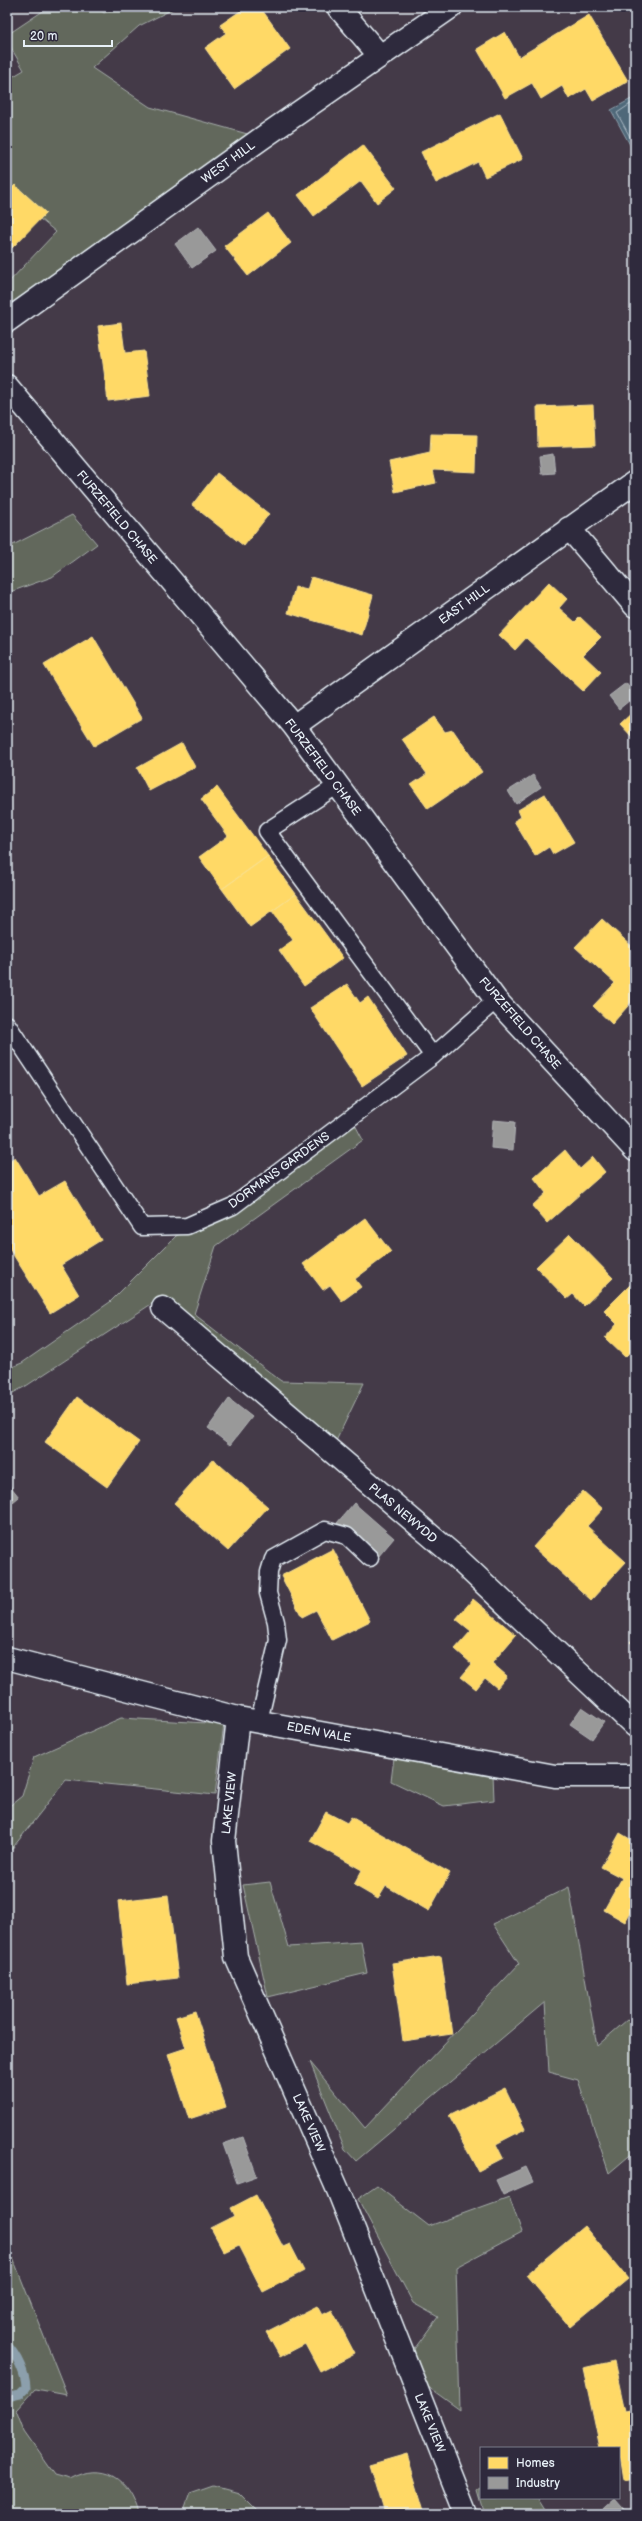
<svg xmlns="http://www.w3.org/2000/svg" width="642" height="2521" viewBox="0 0 642 2521" font-family="'Balsamiq Sans',sans-serif">
  <style>
    .green { fill: #62685b; stroke: #a5acaa }
    .water { fill: #4f6879; stroke: #8c9fac }
    .homes { fill: #ffd966; stroke: #f8e092 }
    .industry { fill: #999; stroke: #b1b3b6 }
    .lines { fill: none; stroke-linecap: round; stroke-linejoin: round }
    .shore { stroke: #abbac5; stroke-width: 1 }
    .stream { stroke: #8c9fac; stroke-width: 9 }
    .lane-casing { stroke: #e8f1f8; stroke-width: 19 }
    .street-casing { stroke: #e8f1f8; stroke-width: 25 }
    .lane { stroke: #2f2a3d; stroke-width: 16 }
    .street { stroke: #2f2a3d; stroke-width: 22 }
    .labels { text-anchor: middle; stroke-width: 4; stroke-linejoin: round; paint-order: stroke }
    .street-label { font-size: 12px; fill: #e8f1f8; stroke: #2f2a3d }
  </style>
  <rect width="100%" height="100%" fill="#443a48"/>
  <filter id="ink" filterUnits="userSpaceOnUse"><feTurbulence type="fractalNoise" baseFrequency=".025" numOctaves="2"/><feDisplacementMap in="SourceGraphic" scale="8" xChannelSelector="R" yChannelSelector="G"/><feConvolveMatrix kernelMatrix="1 2 1 2 8 2 1 2 1" color-interpolation-filters="sRGB"/></filter>
  <g filter="url(#ink)">
    <path class="green" d="M49,7h47l8,6 13,-6h60l-38,19 -47,42 58,39 112,31 -255,183v-37l49,-52 -16,-13 5,-6 -30,-28 -8,8v-113l17,-10 -17,-29v-6z
      M72,515l25,29 -45,33 -45,16v-45z
      M353,1121l10,19 -147,106 -22,68 87,67 83,2 -28,58 -177,-142 -133,87 -19,10v-27l15,-6 88,-61 66,-66 66,-29z
      M121,1718l103,6 -9,71 -149,-15 -59,75v-47l15,-12 12,-39z
      M394,1758l99,16 1,26 -50,6 -53,-25z
      M270,1882l19,65 72,-5 6,31 -99,24 -25,-112z
      M569,1887l28,159 38,-33v138l-26,22 -31,-93 -29,-8 -4,-70 -189,159 -11,-12 -35,-87 55,66 154,-164 -26,-40z
      M377,2186l52,40 80,-29 13,35 -66,35 4,143 -36,-26 -12,-32 26,-35 -25,-14 -55,-104z
      M7,2243l60,152 -32,-6 -19,21 8,21 31,44 15,4c34,-18 60,-1 69,35h-132z
      M213,2486l26,7 21,21h-77l7,-20z
      M481,2488v10h58l10,16h-64l-7,-24z"/>
    <path class="water" d="M635,97v57l-24,-44z"/>
    <path class="homes" d="M246,7h14l30,42 -56,40 -29,-41 21,-15 -6,-8z
      M589,15l39,66 -35,20 -7,-12 -17,10 -7,-13 -21,13 -9,-16 -27,15 -28,-49 28,-17 14,25z
      M500,113l23,46 -38,18 -7,-15 -42,21 -15,-31z
      M363,145l33,43 -19,15 -16,-22 -47,35 -16,-21z
      M15,185l31,28 -34,35 -5,-5v-50z
      M268,213l23,30 -43,33 -24,-30z
      M121,323l4,30 19,-2 6,45 -42,5 -10,-75z
      M593,405l2,40 -57,2 -1,-40z
      M431,434l46,1 -1,37 -43,-2 3,13 -41,9 -6,-30 41,-9z
      M217,473l52,41 -25,32 -52,-41z
      M311,577l62,18 -11,40 -74,-22 7,-26 12,3z
      M549,582l18,17 -8,9 16,14 5,-5 21,20 -18,18 18,17 -18,19 -57,-53 -11,12 -16,-15z
      M93,636l49,82 -48,28 -50,-81z
      M635,710v30l-15,-16z
      M434,717l11,15 8,-2 29,42 -54,37 -17,-24 16,-11 -25,-35z
      M182,743l13,24 -46,24 -12,-23z
      M217,787l51,69 -46,33 -23,-32 29,-21 -27,-37z
      M545,794l29,48 -21,12 -4,-7 -14,9 -21,-35 7,-4 -3,-7z
      M268,856l28,38 -46,33 -28,-38z
      M296,894l47,64 -39,28 -25,-36 14,-10 -21,-29z
      M602,919l33,30v49l-23,26 -19,-18 22,-23 -40,-36z
      M347,984l13,19 8,-6 39,59 -45,30 -52,-78z
      M565,1150l15,19 13,-12 12,15 -58,51 -15,-17 14,-13 -12,-15z
      M15,1157l24,39 26,-15 36,59 -40,25 18,30 -29,18 -43,-68v-83z
      M365,1218l26,34 -36,27 6,8 -19,14 -12,-16 -7,5 -20,-26z
      M570,1234l43,44 -29,28 -11,-12 -6,5 -31,-32z
      M632,1283l3,3v61l-10,10 -20,-19 12,-14 -13,-13z
      M77,1397l62,45 -32,45 -62,-45z
      M213,1459l55,48 -40,44 -54,-48z
      M583,1491l20,18 -16,17 39,36 -35,38 -58,-53z
      M333,1549l37,72 -38,19 -16,-30 -14,7 -21,-41z
      M473,1599l43,36 -24,28 15,13 -10,12 -12,-10 -9,11 -15,-12 11,-13 -17,-15 16,-18 -15,-12z
      M635,1636v10l-5,-4z
      M326,1812l21,11 4,-6 99,56 -21,38 -43,-25 -8,13 -24,-14 8,-15 -52,-29z
      M620,1833l15,9v62l-10,18 -21,-12 18,-32 -21,-11z
      M168,1895l10,83 -51,6 -9,-83z
      M441,1956l11,78 -49,7 -11,-78z
      M195,2011l31,96 -37,12 -21,-65 18,-6 -10,-31z
      M505,2088l20,41 -29,15 7,14 -25,13 -29,-55z
      M256,2195l27,52 7,-3 14,27 -41,21 -24,-47 -15,7 -13,-24 24,-12 -4,-8z
      M584,2226l44,53 -58,48 -44,-52z
      M317,2306l5,9 10,-5 23,44 -35,18 -15,-28 -25,13 -14,-25z
      M614,2361l11,50 10,-2v70l-11,2 -5,-33h-19l-17,-80z
      M407,2454l18,60h-41l-15,-49z"/>
    <path class="industry" d="M198,227l18,24 -24,17 -17,-24z
      M553,454l2,19 -13,1 -2,-18z
      M626,683l9,13 -16,13 -10,-13z
      M533,775l8,12 -25,17 -8,-13z
      M493,1120l22,2 -2,28 -22,-2z
      M229,1399l23,18 -22,28 -22,-17z
      M7,1482l12,15 -12,10z
      M354,1503l40,35 -16,19 -41,-34z
      M582,1707l22,15 -12,17 -22,-15z
      M243,2137l14,39 -20,7 -14,-39z
      M526,2167l7,15 -30,13 -7,-15z
      M614,2498l14,16h-32z"/>
    <g class="lines">
      <path class="shore" d="M635,101l-18,12 18,33"/>
      <path class="stream" d="M7,2345c10,10 19,30 19,43l-6,6 -13,3"/>
      <g class="lane-casing">
        <path id="lane" d="M338,785l-71,46 166,225
          M7,1024l135,203 45,-1 46,-20 200,-150 63,-56
          M259,1721l19,-81 -2,-18 -8,-29 1,-21 4,-13 52,-29 22,6 23,22"/>
      </g>
      <g class="street-casing">
        <path id="street" d="M338,7l42,49
          M7,321l255,-183 189,-131
          M7,386l287,340 202,274 139,150
          M569,528l66,78
          M294,726l341,-244
          M163,1308l294,250 178,168
          M7,1658l231,60 317,58h80
          M238,1718l-14,123 12,116 102,233 128,324"/>
      </g>
      <use href="#lane" class="lane"/>
      <use href="#street" class="street"/>
    </g>
  </g>
  <g class="labels">
    <g class="street-label">
      <text transform="translate(228 162) rotate(-36)" y="4">WEST HILL</text>
      <text transform="translate(117 517) rotate(50)" y="4">FURZEFIELD CHASE</text>
      <text transform="translate(464 604) rotate(-36)" y="4">EAST HILL</text>
      <text transform="translate(323 767) rotate(53)" y="4">FURZEFIELD CHASE</text>
      <text transform="translate(520 1023) rotate(49)" y="4">FURZEFIELD CHASE</text>
      <text transform="translate(279 1170) rotate(-36)" y="4">DORMANS GARDENS</text>
      <text transform="translate(403 1513) rotate(40)" y="4">PLAS NEWYDD</text>
      <text transform="translate(319 1732) rotate(11)" y="4">EDEN VALE</text>
      <text transform="translate(229 1803) rotate(-84)" y="4">LAKE VIEW</text>
      <text transform="translate(309 2123) rotate(66)" y="4">LAKE VIEW</text>
      <text transform="translate(430 2423) rotate(68)" y="4">LAKE VIEW</text>
    </g>
  </g>
  <rect width="642" height="2521" fill="none" stroke="#2f2a3d" stroke-width="24"/>
  <rect x="12" y="12" width="618" height="2497" fill="none" stroke="#e8f1f8" stroke-width="1.5" filter="url(#ink)"/>
  <rect x="480" y="2447" width="140" height="52" fill="#2f2a3d" stroke="#797a88"/>
  <rect x="488" y="2457" width="20" height="12" fill="#ffd966" stroke="#797a88"/>
  <text x="516" y="2467" font-size="12" fill="#e8f1f8">Homes</text>
  <rect x="488" y="2477" width="20" height="12" fill="#999999" stroke="#797a88"/>
  <text x="516" y="2487" font-size="12" fill="#e8f1f8">Industry</text>
  <path d="M24 40v6h88v-6" fill="none" stroke="#e8f1f8" stroke-width="2"/>
  <text x="30" y="40" font-size="12" fill="#e8f1f8" stroke="#2f2a3d" stroke-width="3" paint-order="stroke">20 m</text>
</svg>
